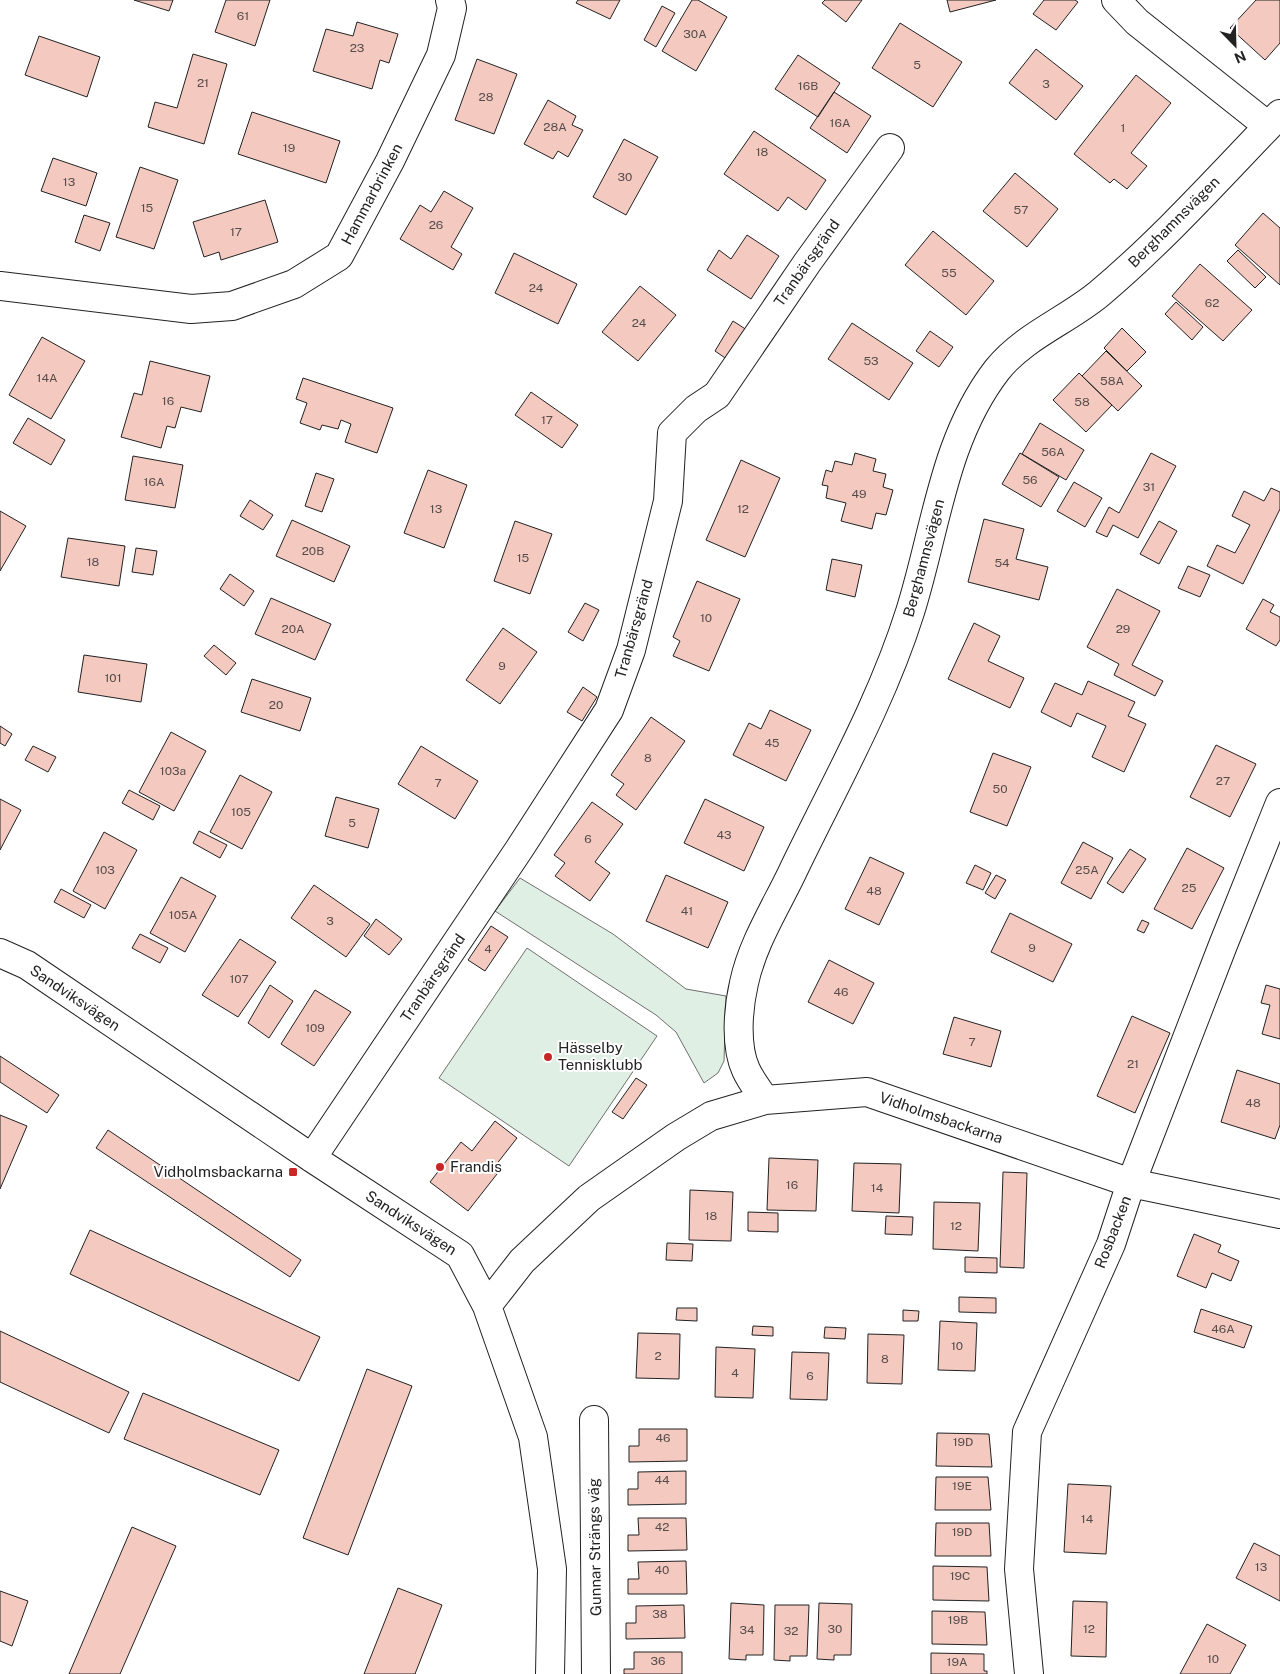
<svg xmlns="http://www.w3.org/2000/svg" width="1280" height="1674" viewBox="0 0 1280 1674" font-family="'Public Sans',sans-serif">
  <style>
    .green { fill: #e0efe3; stroke: #6f6f6f }
    .building { fill: #f3c9c0; stroke: #222 }
    .lines { fill: none; stroke-linecap: round; stroke-linejoin: round }
    .minor-casing { stroke: #222; stroke-width: 30 }
    .minor { stroke: #fff; stroke-width: 28 }
    .poi-dot { fill: #c62828; stroke: #fff; stroke-width: 2 }
    .labels { text-anchor: middle; stroke-width: 4; stroke-linejoin: round; paint-order: stroke }
    .number-label { font-size: 12px; fill: #564c4a }
    .street-label { font-size: 15px; fill: #222; stroke: #fff }
    .poi-label { font-size: 15px; fill: #222; stroke: #fff; text-anchor: start }
  </style>
  <rect width="100%" height="100%" fill="#fff"/>
  <path class="green" d="M520,878l93,56 73,55 40,7 -2,65 -6,12 -14,10 -28,-51 -20,-17 -161,-104z
    M527,948l130,88 -88,130 -130,-88z"/>
  <path class="building" d="M134,0h39l-4,11z
    M226,0h44l-15,46 -40,-14z
    M578,0h42l-10,19 -34,-16z
    M692,0h6l29,17 -31,54 -34,-20z
    M825,0h37l-16,22 -24,-19z
    M947,0h49l-46,12z
    M1044,0h31l3,2 -22,28 -23,-16z
    M1256,0h24v43l-15,17 -35,-32z
    M662,6l13,7 -19,34 -12,-7z
    M357,22l41,12 -9,29 -9,-3 -8,29 -59,-18 13,-42 27,7z
    M900,23l62,39 -29,45 -61,-39z
    M39,36l61,21 -13,40 -62,-22z
    M1036,49l47,37 -27,34 -47,-37z
    M193,54l34,10 -23,80 -56,-17 7,-25 22,6z
    M798,55l42,28 -22,34 -43,-28z
    M477,59l40,15 -23,60 -39,-14z
    M1136,75l35,28 -40,50 16,13 -20,23 -13,-10 -4,4 -36,-29z
    M834,92l37,24 -24,37 -37,-25z
    M548,100l28,16 -4,9 11,5 -15,27 -10,-6 -5,8 -29,-15z
    M252,112l88,29 -14,42 -88,-29z
    M754,131l72,49 -20,30 -18,-13 -10,14 -54,-37z
    M624,139l34,18 -32,58 -33,-18z
    M53,158l44,15 -11,33 -45,-15z
    M140,167l38,13 -24,69 -38,-12z
    M1015,173l43,36 -31,38 -44,-36z
    M444,191l29,17 -22,39 11,7 -9,16 -53,-31 20,-34 11,7z
    M265,200l13,42 -57,18 -2,-8 -15,5 -11,-35z
    M1263,213l17,15v57l-45,-40z
    M84,215l26,8 -10,28 -25,-9z
    M933,231l61,50 -28,34 -61,-50z
    M747,235l32,21 -28,43 -44,-29 12,-20 12,9z
    M1238,250l28,27 -11,11 -28,-27z
    M514,253l63,31 -19,40 -63,-31z
    M1200,264l52,46 -29,31 -51,-45z
    M640,286l36,29 -38,46 -36,-29z
    M1176,302l27,25 -11,13 -27,-26z
    M733,321l17,11 -19,30 -16,-11z
    M852,323l61,40 -24,37 -61,-41z
    M1122,328l24,24 -19,19 -23,-23z
    M930,331l23,16 -14,20 -23,-16z
    M42,337l43,24 -34,58 -42,-24z
    M1106,351l36,35 -24,25 -36,-35z
    M150,361l60,15 -9,36 -20,-5 -6,21 -8,-2 -6,22 -40,-11 13,-44 8,2z
    M1079,373l33,32 -26,27 -33,-32z
    M303,378l90,30 -16,45 -32,-11 6,-18 -10,-4 -3,9 -16,-4 -2,5 -20,-7 7,-20 -11,-4z
    M531,392l47,33 -16,23 -47,-33z
    M28,418l37,22 -14,25 -38,-22z
    M1040,423l44,27 -18,30 -44,-26z
    M855,453l21,6 -3,12 13,3 -3,13 10,3 -7,25 -10,-2 -4,16 -31,-8 5,-18 -20,-5 2,-12 -6,-1 4,-15 6,2 3,-11 17,4z
    M1020,453l39,24 -18,30 -39,-23z
    M1151,453l25,13 -38,72 -25,-13 -6,12 -11,-5 13,-25 10,6z
    M133,456l50,9 -8,43 -50,-8z
    M741,460l39,18 -35,79 -39,-17z
    M428,470l39,15 -23,63 -40,-15z
    M316,473l18,6 -12,33 -17,-6z
    M1074,482l28,16 -17,29 -28,-16z
    M1271,488l9,4v17l-37,75 -36,-18 10,-21 18,8 15,-28 -18,-9 12,-25 20,10z
    M250,500l23,15 -10,15 -23,-14z
    M0,511l26,15 -26,45z
    M984,519l40,10 -8,30 32,8 -9,33 -71,-18z
    M292,520l58,26 -16,36 -58,-26z
    M515,521l37,13 -22,60 -36,-13z
    M1159,521l18,10 -18,33 -19,-10z
    M68,538l57,8 -6,40 -58,-9z
    M136,548l21,3 -4,24 -21,-3z
    M832,559l30,6 -7,32 -29,-7z
    M1188,566l22,9 -10,22 -22,-9z
    M230,574l24,17 -10,15 -24,-17z
    M697,581l43,18 -31,72 -36,-15 7,-15 -7,-4z
    M1117,589l43,22 -28,54 31,16 -8,15 -41,-21 5,-11 -32,-17z
    M271,598l60,26 -16,36 -60,-26z
    M1263,599l11,6 -4,7 10,5v23l-4,6 -30,-17z
    M585,603l14,7 -16,31 -15,-9z
    M974,623l26,13 -12,25 36,17 -14,30 -62,-29z
    M503,628l34,24 -37,52 -34,-24z
    M214,645l22,18 -10,12 -22,-19z
    M84,655l63,9 -6,38 -63,-10z
    M252,679l59,19 -11,33 -59,-19z
    M1088,681l47,21 -7,14 18,8 -22,48 -32,-15 14,-31 -29,-13 -6,14 -30,-15 14,-29 27,12z
    M583,687l14,10 -15,24 -15,-9z
    M770,710l41,20 -25,51 -53,-26 16,-32 12,6z
    M651,717l34,24 -49,69 -20,-15 8,-11 -13,-9z
    M0,726l12,8 -7,12 -5,-3z
    M171,732l35,19 -32,60 -35,-19z
    M1216,745l40,19 -26,53 -40,-20z
    M33,746l23,11 -8,15 -23,-12z
    M421,746l57,35 -23,38 -57,-35z
    M993,753l38,14 -24,59 -37,-14z
    M240,775l32,17 -30,57 -32,-17z
    M129,790l31,16 -7,14 -31,-17z
    M336,797l43,12 -11,39 -43,-12z
    M0,799l21,11 -21,40z
    M705,799l59,28 -20,44 -60,-28z
    M592,802l31,22 -28,38 15,11 -20,28 -35,-25 10,-13 -11,-8z
    M199,831l28,14 -7,13 -27,-15z
    M104,832l33,18 -32,59 -32,-18z
    M1083,842l30,16 -22,41 -30,-16z
    M1187,848l37,20 -32,61 -38,-20z
    M1130,849l16,10 -23,34 -16,-10z
    M870,857l34,16 -25,52 -34,-16z
    M975,865l16,8 -8,17 -17,-7z
    M666,875l62,27 -20,46 -62,-27z
    M996,875l10,5 -11,19 -10,-6z
    M181,877l35,19 -31,56 -35,-19z
    M314,885l56,39 -24,33 -55,-39z
    M61,889l30,16 -7,13 -30,-16z
    M1010,913l62,31 -19,38 -62,-30z
    M376,919l26,20 -13,16 -25,-19z
    M1142,920l7,3 -5,10 -7,-3z
    M491,926l17,11 -23,34 -17,-11z
    M140,934l28,14 -8,15 -28,-15z
    M240,939l36,23 -38,55 -36,-22z
    M829,960l45,23 -21,41 -45,-22z
    M270,985l23,16 -24,37 -21,-15z
    M1266,985l14,4v50l-18,-5 8,-29 -9,-2z
    M315,990l36,22 -37,54 -33,-22z
    M1132,1016l38,17 -35,80 -38,-17z
    M954,1017l47,14 -10,36 -48,-13z
    M0,1056l59,39 -12,18 -47,-31z
    M1237,1070l43,14v41l-5,14 -54,-17z
    M636,1078l11,7 -24,34 -11,-7z
    M0,1115l27,11 -27,63z
    M495,1121l22,17 -25,32 5,4 -29,37 -38,-29 31,-40 11,9z
    M108,1130l193,130 -11,17 -194,-129z
    M769,1158l49,2 -2,51 -49,-1z
    M854,1163l47,1 -2,49 -47,-2z
    M1003,1172l24,1 -3,95 -24,-1z
    M690,1190l43,2 -2,49 -42,-1z
    M934,1202l46,1 -2,48 -45,-2z
    M748,1212l30,1v19l-30,-1z
    M886,1216l27,1 -1,18 -27,-1z
    M90,1230l230,107 -21,44 -229,-107z
    M1194,1234l27,11 -3,7 21,9 -8,20 -19,-8 -6,15 -29,-12z
    M667,1243l26,1 -1,17 -26,-1z
    M965,1257l32,1v15l-32,-1z
    M959,1297l37,1v15l-37,-1z
    M677,1308h20v13l-21,-1z
    M1201,1309l51,17 -8,22 -50,-16z
    M903,1310l16,1 -1,10h-15z
    M940,1321l37,2 -2,48 -37,-1z
    M753,1326l20,1v9l-21,-1z
    M825,1327l21,1 -1,11 -21,-1z
    M0,1331l129,61 -20,41 -109,-51z
    M638,1333l42,1 -1,45 -43,-1z
    M868,1334l36,1 -2,49 -35,-1z
    M716,1347l39,2 -2,49 -38,-1z
    M792,1352l37,1 -2,47 -37,-1z
    M367,1369l45,17 -64,169 -45,-17z
    M143,1393l136,57 -19,45 -136,-56z
    M639,1429h48v32l-58,1v-16h10z
    M937,1433l52,1 3,33 -56,-1z
    M686,1471v33l-58,1v-16h10v-17z
    M936,1477h52l3,33h-56z
    M1068,1484l43,2 -5,68 -42,-2z
    M638,1518h48l1,32 -59,1v-16h11z
    M936,1523h53l2,33h-56z
    M132,1527l44,19 -56,128h-51z
    M1254,1543l26,13v45l-44,-23z
    M686,1561l1,33h-59v-15h11l-1,-17z
    M933,1566l54,1 2,34 -56,-1z
    M398,1588l44,17 -27,69h-51z
    M0,1591l28,10 -16,45 -12,-5z
    M1073,1601l34,1 -1,55 -35,-1z
    M731,1603l33,2 -1,50h-17v5l-17,-1z
    M819,1603l33,1 -1,51h-17v5l-17,-1z
    M684,1605l1,33 -59,1v-16h10v-17z
    M775,1605h34l-2,51h-17v5l-16,-1z
    M932,1611l53,1 2,33 -55,-1z
    M1207,1624l39,21 -16,29h-50z
    M634,1652h48v22h-58v-5h10z
    M931,1653l53,1v17h3v3h-56z"/>
  <g class="lines">
    <g class="minor-casing">
      <path id="minor" d="M1116,0l21,22 131,104
        M0,286l191,23 41,-3 62,-22 45,-28 51,-95 51,-106 11,-47 -2,-8
        M0,953l27,12 285,193 148,97 27,51 46,131 19,132 -2,105
        M765,1100c-6,-9 -14,-19 -19,-30 -11,-24 -8,-61 -2,-87 8,-38 30,-73 47,-108 41,-86 90,-171 119,-263 26,-82 33,-172 87,-242 27,-34 71,-50 103,-77 65,-55 121,-118 180,-179
        M312,1158l208,-310 89,-138 22,-60 37,-149 4,-68 24,-24 21,-14 90,-132 83,-115
        M487,1306l35,-45 67,-63 87,-61 35,-21 54,-16 102,-8 264,91 149,31
        M594,1420l2,254
        M1029,1674l-10,-105 8,-137 84,-188 20,-61 92,-238 57,-142"/>
    </g>
    <use href="#minor" class="minor"/>
  </g>
  <g class="poi-dot">
    <circle cx="548" cy="1057" r="5"/>
    <circle cx="440" cy="1167" r="5"/>
    <rect x="288" y="1167" width="10" height="10" rx="2.5"/>
  </g>
  <g class="labels">
    <g class="number-label">
      <text x="243" y="20">61</text>
      <text x="695" y="38">30A</text>
      <text x="357" y="52">23</text>
      <text x="917" y="69">5</text>
      <text x="203" y="87">21</text>
      <text x="1046" y="88">3</text>
      <text x="808" y="90">16B</text>
      <text x="486" y="101">28</text>
      <text x="840" y="127">16A</text>
      <text x="555" y="131">28A</text>
      <text x="1123" y="132">1</text>
      <text x="289" y="152">19</text>
      <text x="762" y="156">18</text>
      <text x="625" y="181">30</text>
      <text x="69" y="186">13</text>
      <text x="147" y="212">15</text>
      <text x="1021" y="214">57</text>
      <text x="436" y="229">26</text>
      <text x="236" y="236">17</text>
      <text x="949" y="277">55</text>
      <text x="536" y="292">24</text>
      <text x="1212" y="307">62</text>
      <text x="639" y="327">24</text>
      <text x="871" y="365">53</text>
      <text x="47" y="382">14A</text>
      <text x="1112" y="385">58A</text>
      <text x="168" y="405">16</text>
      <text x="1082" y="406">58</text>
      <text x="547" y="424">17</text>
      <text x="1053" y="456">56A</text>
      <text x="1030" y="484">56</text>
      <text x="154" y="486">16A</text>
      <text x="1149" y="491">31</text>
      <text x="859" y="498">49</text>
      <text x="436" y="513">13</text>
      <text x="743" y="513">12</text>
      <text x="313" y="555">20B</text>
      <text x="523" y="562">15</text>
      <text x="93" y="566">18</text>
      <text x="1002" y="567">54</text>
      <text x="706" y="622">10</text>
      <text x="293" y="633">20A</text>
      <text x="1123" y="633">29</text>
      <text x="502" y="670">9</text>
      <text x="113" y="682">101</text>
      <text x="276" y="709">20</text>
      <text x="772" y="747">45</text>
      <text x="648" y="762">8</text>
      <text x="173" y="775">103a</text>
      <text x="1223" y="785">27</text>
      <text x="438" y="787">7</text>
      <text x="1000" y="793">50</text>
      <text x="241" y="816">105</text>
      <text x="352" y="827">5</text>
      <text x="724" y="839">43</text>
      <text x="588" y="843">6</text>
      <text x="105" y="874">103</text>
      <text x="1087" y="874">25A</text>
      <text x="1189" y="892">25</text>
      <text x="874" y="895">48</text>
      <text x="687" y="915">41</text>
      <text x="183" y="919">105A</text>
      <text x="330" y="925">3</text>
      <text x="1032" y="952">9</text>
      <text x="488" y="953">4</text>
      <text x="239" y="983">107</text>
      <text x="841" y="996">46</text>
      <text x="315" y="1032">109</text>
      <text x="972" y="1046">7</text>
      <text x="1133" y="1068">21</text>
      <text x="1253" y="1107">48</text>
      <text x="792" y="1189">16</text>
      <text x="877" y="1192">14</text>
      <text x="711" y="1220">18</text>
      <text x="956" y="1230">12</text>
      <text x="1223" y="1333">46A</text>
      <text x="957" y="1350">10</text>
      <text x="658" y="1360">2</text>
      <text x="885" y="1363">8</text>
      <text x="735" y="1377">4</text>
      <text x="810" y="1380">6</text>
      <text x="663" y="1442">46</text>
      <text x="963" y="1446">19D</text>
      <text x="662" y="1484">44</text>
      <text x="962" y="1490">19E</text>
      <text x="1087" y="1523">14</text>
      <text x="662" y="1531">42</text>
      <text x="962" y="1536">19D</text>
      <text x="1261" y="1571">13</text>
      <text x="662" y="1574">40</text>
      <text x="960" y="1580">19C</text>
      <text x="660" y="1618">38</text>
      <text x="958" y="1624">19B</text>
      <text x="835" y="1633">30</text>
      <text x="1089" y="1633">12</text>
      <text x="747" y="1634">34</text>
      <text x="791" y="1635">32</text>
      <text x="1213" y="1663">10</text>
      <text x="658" y="1665">36</text>
      <text x="957" y="1666">19A</text>
    </g>
    <g class="street-label">
      <text transform="translate(372 194) rotate(-62)" y="5">Hammarbrinken</text>
      <text transform="translate(1174 222) rotate(-45)" y="5">Berghamnsvägen</text>
      <text transform="translate(807 263) rotate(-55)" y="5">Tranbärsgränd</text>
      <text transform="translate(924 558) rotate(-75)" y="5">Berghamnsvägen</text>
      <text transform="translate(634 629) rotate(-74)" y="5">Tranbärsgränd</text>
      <text transform="translate(433 978) rotate(-56)" y="5">Tranbärsgränd</text>
      <text transform="translate(75 998) rotate(34)" y="5">Sandviksvägen</text>
      <text transform="translate(941 1118) rotate(19)" y="5">Vidholmsbackarna</text>
      <text transform="translate(411 1223) rotate(33)" y="5">Sandviksvägen</text>
      <text transform="translate(1113 1232) rotate(-69)" y="5">Rosbacken</text>
      <text transform="translate(595 1547) rotate(-91)" y="5">Gunnar Strängs väg</text>
    </g>
    <g class="poi-label">
      <text x="558" y="1053">Hässelby<tspan x="558" dy="17">Tennisklubb</tspan></text>
      <text x="450" y="1172">Frandis</text>
      <text x="283" y="1177" text-anchor="end">Vidholmsbackarna</text>
    </g>
  </g>
  <g transform="translate(1235 45) rotate(157)" stroke="#ffffff" stroke-width="4" paint-order="stroke">
  <path d="M0-4L9 19L0 12L-9 19Z" fill="#222222"/>
  <text y="-8" font-size="14" font-weight="bold" text-anchor="middle" fill="#222222">N</text>
  </g>
</svg>
